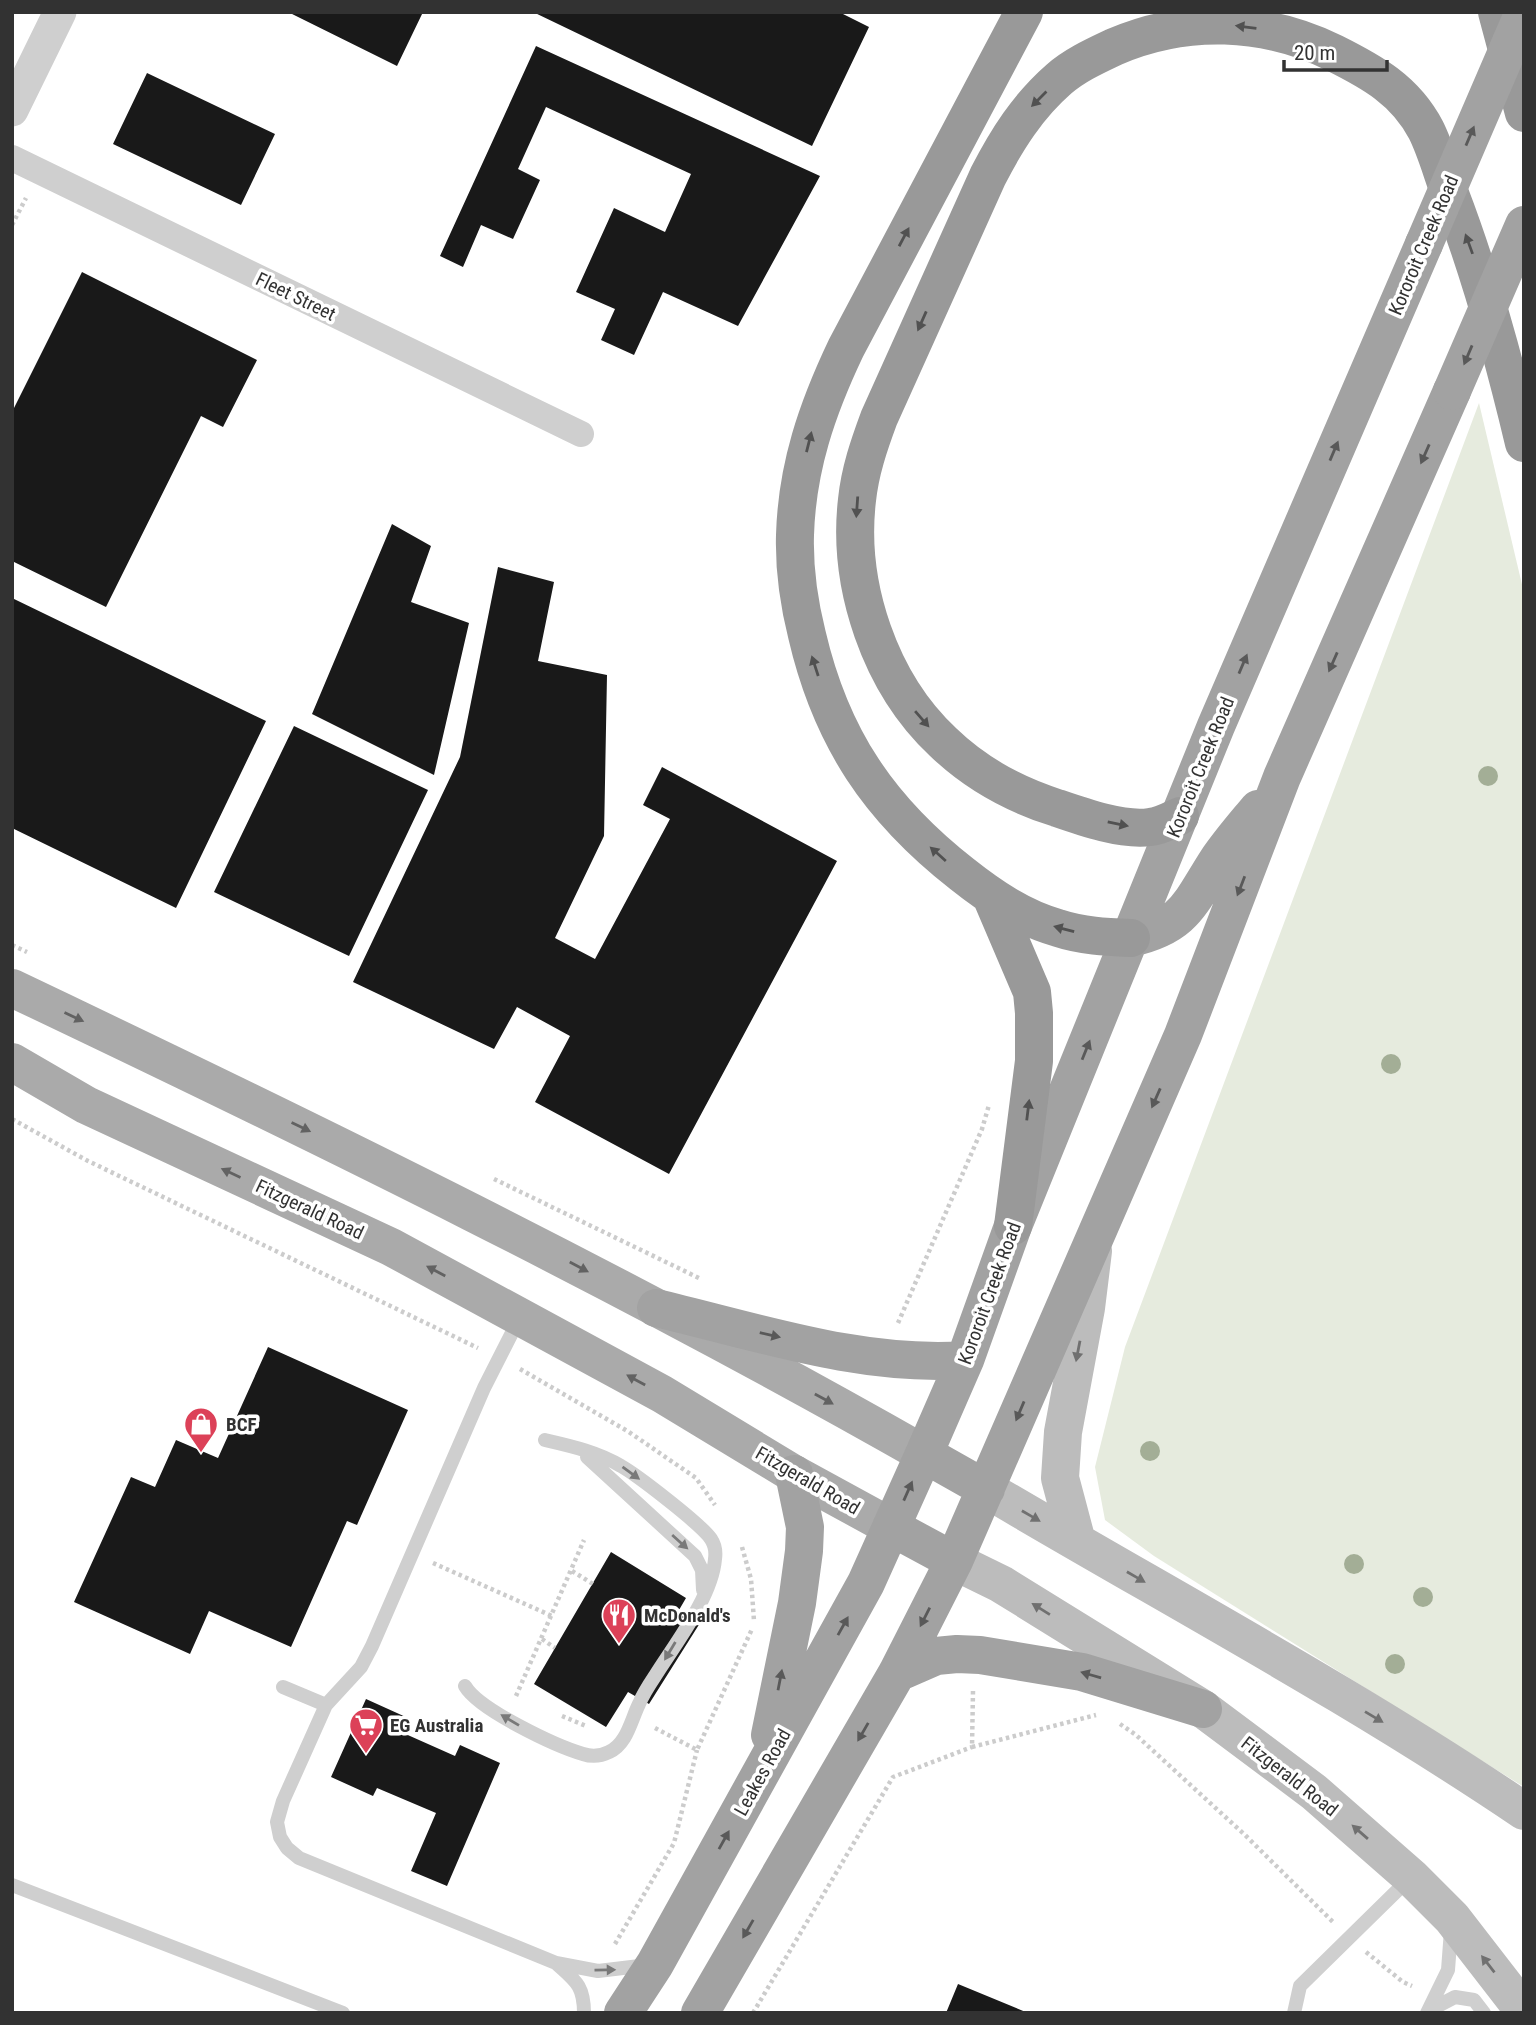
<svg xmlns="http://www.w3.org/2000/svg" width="1536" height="2025" viewBox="0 0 1536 2025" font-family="'Roboto Condensed',sans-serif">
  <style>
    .green { fill: #e6ebde }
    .building { fill: #191919 }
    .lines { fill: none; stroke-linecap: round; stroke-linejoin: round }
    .path { stroke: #ccc; stroke-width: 4.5; stroke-dasharray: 3.5 3.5; stroke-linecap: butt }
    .service { stroke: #cfcfcf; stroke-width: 14 }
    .minor { stroke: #cfcfcf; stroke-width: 26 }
    .tertiary { stroke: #cfcfcf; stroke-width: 33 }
    .secondary { stroke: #bcbcbc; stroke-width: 38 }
    .primary { stroke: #aaa; stroke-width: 38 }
    .trunk { stroke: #a2a2a2; stroke-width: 38 }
    .motorway { stroke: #999; stroke-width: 38 }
    .trunk-bridge { stroke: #a2a2a2; stroke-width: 38 }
    .tree { fill: #a3ae96 }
    .oneway { fill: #515151 }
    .oneway2 { fill: #595959 }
    .oneway3 { fill: #626262 }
    .oneway4 { fill: #707070 }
    .oneway5 { fill: #797979 }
    .labels { text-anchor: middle; stroke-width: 7; stroke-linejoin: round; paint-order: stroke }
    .street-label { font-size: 19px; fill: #323232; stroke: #fff }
    .poi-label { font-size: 19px; font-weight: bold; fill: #323232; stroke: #fff; text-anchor: start }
  </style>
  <rect width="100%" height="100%" fill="#fff"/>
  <path class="green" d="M1479,403l45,190v1194l-370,-231 -49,-36 -10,-53 30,-120z"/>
  <path class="building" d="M288,12h135l-26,54z
    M533,12h306l30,15 -57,119z
    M536,46l284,130 -82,150 -75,-34 -29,63 -33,-15 14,-31 -39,-17 38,-84 51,24 26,-58 -145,-67 -28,62 22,11 -27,59 -32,-14 -18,42 -23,-11z
    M147,73l128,61 -34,71 -128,-61z
    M82,272l175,88 -34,67 -22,-11 -95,191 -94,-46v-149z
    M392,524l39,22 -20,56 58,21 -35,152 -122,-61z
    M498,567l56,15 -16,79 69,14 -3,161 -49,102 40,21 75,-140 -27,-14 19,-38 175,94 -168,313 -134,-72 35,-66 -53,-29 -23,42 -141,-67 107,-225z
    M12,598l254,123 -90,187 -164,-80z
    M294,726l134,64 -79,166 -135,-64z
    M268,1347l140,63 -51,115 -10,-4 -56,126 -82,-36 -19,43 -116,-52 57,-125 24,10 21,-47 42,18z
    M611,1552l75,46 -7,12 21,13 -51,81 -21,-12 -22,35 -72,-43z
    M366,1699l42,19 -7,14 54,24 5,-11 40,18 -53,123 -36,-15 25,-58 -59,-25 -4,8 -42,-19z
    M958,1984l70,29h-82z"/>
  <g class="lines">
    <path class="path" d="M12,225l14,-27
      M12,945l15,7
      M12,1119l76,42 390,187
      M494,1179l207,100
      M898,1323l84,-194 7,-24
      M520,1369l109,63 67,46 19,27
      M742,1547l9,32 3,42
      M433,1563l119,53
      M572,1571l21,13
      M542,1639l13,9
      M973,1691l-1,56 124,-32
      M516,1696l68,-156
      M562,1716l24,10
      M1120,1724l16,11 109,100 89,88
      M655,1728l42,22 55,-121
      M615,1944l59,-101 23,-93
      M1366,1952l37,30 9,4
      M753,2013l140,-236 79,-30"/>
    <path class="service" d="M520,1317l-36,71 -112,258 -11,21 -35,38 -43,96 -6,21 3,15 7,11 12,10 257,105 42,8 50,-6
      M587,1457l108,99 7,14 1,20
      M465,1686c14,24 91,60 118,68 9,3 18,2 26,-2 18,-8 22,-32 30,-48 4,-10 10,-19 16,-28 20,-32 57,-79 60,-117 1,-7 0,-14 -4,-20 -9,-14 -74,-64 -90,-73 -23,-14 -50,-20 -76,-26
      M283,1687l43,18
      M12,1885l331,128
      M557,1964c19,17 27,22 27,49
      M1430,2010l25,-13 19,3 10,13
      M1294,2013l6,-27 110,-108
      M1427,2013l21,-43 3,-40"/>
    <path class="minor" d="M12,158l569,276"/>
    <path class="tertiary" d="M12,110l48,-98"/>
    <path class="secondary" d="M986,1489c179,106 365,205 538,322
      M1077,1542l-17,-64 3,-46 23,-124 7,-57
      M954,1561l47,23 202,125 111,83 97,85 41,41 72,93"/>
    <path class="primary" d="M12,988c309,147 615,297 912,466
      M12,1062l74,43 305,142 271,147 132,80 97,53"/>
    <path class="trunk" d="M1131,938c54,-12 59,-35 86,-77 12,-18 27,-35 41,-52
      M656,1308c102,24 204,59 309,52
      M924,1454l62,35
      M891,1527l63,34
      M897,1673l39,-17 21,-2 23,1 102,17 121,37
      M770,1735l27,-132 7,-52 1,-24 -11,-53
      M623,2013l32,-49 211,-381 58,-129 41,-94 48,-134 203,-500 208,-482
      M700,2013l197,-340 57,-112 229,-526 99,-258 170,-386"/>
    <path class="motorway" d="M1024,12l-178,336c-29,61 -49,119 -51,187 -1,34 4,68 12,100 24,103 72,174 155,239 29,23 60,44 96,54 24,8 48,9 73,10
      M1497,12l27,101
      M1180,816c-9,4 -19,10 -30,11 -27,4 -67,-10 -93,-19 -41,-13 -82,-35 -114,-66 -63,-59 -96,-156 -86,-242 3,-29 12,-55 22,-82l109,-242c19,-37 40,-70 71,-97 16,-14 36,-23 55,-32 72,-31 151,-28 220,6 38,19 71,37 92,77 10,20 16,43 24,64 31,81 54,165 74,249
      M991,896l41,96 2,21v48l-21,165"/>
    <path class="trunk-bridge" d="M1424,244l100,-232
      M1452,391l72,-166"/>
  </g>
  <g class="tree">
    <circle cx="1488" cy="776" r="10"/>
    <circle cx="1391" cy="1064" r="10"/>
    <circle cx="1150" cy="1451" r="10"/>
    <circle cx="1354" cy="1564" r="10"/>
    <circle cx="1423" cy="1597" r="10"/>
    <circle cx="1395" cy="1664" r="10"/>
  </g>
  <defs><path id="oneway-solid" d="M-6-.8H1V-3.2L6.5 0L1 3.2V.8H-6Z" transform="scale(1.75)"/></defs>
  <g class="oneway">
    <use href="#oneway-solid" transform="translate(1246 27) rotate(-173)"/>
    <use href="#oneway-solid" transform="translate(1039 99) rotate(135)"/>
    <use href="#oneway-solid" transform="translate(904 237) rotate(-62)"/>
    <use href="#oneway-solid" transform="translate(1469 244) rotate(-110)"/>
    <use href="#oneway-solid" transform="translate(922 321) rotate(114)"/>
    <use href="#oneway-solid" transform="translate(809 442) rotate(-76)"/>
    <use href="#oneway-solid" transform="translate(857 507) rotate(94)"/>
    <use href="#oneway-solid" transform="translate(815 666) rotate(-108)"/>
    <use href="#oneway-solid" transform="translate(922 719) rotate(49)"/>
    <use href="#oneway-solid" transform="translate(1118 824) rotate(12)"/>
    <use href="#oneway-solid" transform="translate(938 854) rotate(-138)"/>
    <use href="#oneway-solid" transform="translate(1064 929) rotate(-165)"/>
    <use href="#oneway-solid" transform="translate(1028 1110) rotate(-83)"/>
  </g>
  <g class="oneway2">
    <use href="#oneway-solid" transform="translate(1470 136) rotate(-67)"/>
    <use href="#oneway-solid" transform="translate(1468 355) rotate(113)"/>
    <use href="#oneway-solid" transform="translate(1334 451) rotate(-67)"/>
    <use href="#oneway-solid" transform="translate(1425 454) rotate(114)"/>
    <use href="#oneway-solid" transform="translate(1333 662) rotate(114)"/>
    <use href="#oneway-solid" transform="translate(1243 664) rotate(-67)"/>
    <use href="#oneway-solid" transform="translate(1241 886) rotate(111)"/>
    <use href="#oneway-solid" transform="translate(1086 1050) rotate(-68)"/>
    <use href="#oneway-solid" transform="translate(1156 1098) rotate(114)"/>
    <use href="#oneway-solid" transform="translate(770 1335) rotate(13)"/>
    <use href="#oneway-solid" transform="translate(1020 1411) rotate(113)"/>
    <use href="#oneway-solid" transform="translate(908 1491) rotate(-66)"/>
    <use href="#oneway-solid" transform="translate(925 1617) rotate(117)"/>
    <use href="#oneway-solid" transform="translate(843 1626) rotate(-61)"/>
    <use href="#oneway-solid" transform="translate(1091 1675) rotate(-164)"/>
    <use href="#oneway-solid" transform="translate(780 1680) rotate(-79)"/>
    <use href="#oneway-solid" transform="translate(863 1732) rotate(120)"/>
    <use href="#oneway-solid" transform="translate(724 1840) rotate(-61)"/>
    <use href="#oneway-solid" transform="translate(748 1929) rotate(120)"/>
  </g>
  <g class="oneway3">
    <use href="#oneway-solid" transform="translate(74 1017) rotate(25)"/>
    <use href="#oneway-solid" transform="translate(301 1127) rotate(26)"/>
    <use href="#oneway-solid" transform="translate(231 1173) rotate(-155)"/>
    <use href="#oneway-solid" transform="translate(579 1267) rotate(28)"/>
    <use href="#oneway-solid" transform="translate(436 1271) rotate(-152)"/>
    <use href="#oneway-solid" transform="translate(636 1380) rotate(-151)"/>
    <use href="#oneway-solid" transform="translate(824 1399) rotate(29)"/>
  </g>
  <g class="oneway4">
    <use href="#oneway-solid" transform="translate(1078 1351) rotate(101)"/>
    <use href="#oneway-solid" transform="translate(1031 1516) rotate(30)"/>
    <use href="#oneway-solid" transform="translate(1136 1577) rotate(30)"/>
    <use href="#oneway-solid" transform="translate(1041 1609) rotate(-148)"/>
    <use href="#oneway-solid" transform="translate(1374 1717) rotate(31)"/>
    <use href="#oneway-solid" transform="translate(1360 1832) rotate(-139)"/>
    <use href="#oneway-solid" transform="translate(1488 1964) rotate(-128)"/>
  </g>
  <g class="oneway5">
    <use href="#oneway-solid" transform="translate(631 1473) rotate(36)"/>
    <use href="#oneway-solid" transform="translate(680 1542) rotate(42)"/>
    <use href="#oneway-solid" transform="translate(670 1651) rotate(121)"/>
    <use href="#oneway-solid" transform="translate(510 1720) rotate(-149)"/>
    <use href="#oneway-solid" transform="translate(605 1970) rotate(-1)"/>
  </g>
  <defs>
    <g id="shop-pin" transform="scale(1.75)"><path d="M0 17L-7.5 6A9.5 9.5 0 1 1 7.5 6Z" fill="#dc4158" stroke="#fff"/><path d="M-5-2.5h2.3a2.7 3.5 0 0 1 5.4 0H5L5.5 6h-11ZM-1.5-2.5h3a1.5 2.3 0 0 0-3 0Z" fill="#fff"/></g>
    <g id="restaurant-pin" transform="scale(1.75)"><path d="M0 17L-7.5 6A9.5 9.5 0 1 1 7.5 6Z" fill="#dc4158" stroke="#fff"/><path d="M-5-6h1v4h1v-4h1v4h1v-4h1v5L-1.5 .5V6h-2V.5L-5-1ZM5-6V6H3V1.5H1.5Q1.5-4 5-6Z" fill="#fff"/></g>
    <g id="supermarket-pin" transform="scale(1.75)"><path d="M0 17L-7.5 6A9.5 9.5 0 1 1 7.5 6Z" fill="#dc4158" stroke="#fff"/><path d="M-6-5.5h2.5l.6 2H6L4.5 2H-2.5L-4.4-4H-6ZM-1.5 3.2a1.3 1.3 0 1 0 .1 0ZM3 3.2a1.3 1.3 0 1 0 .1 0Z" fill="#fff"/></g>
  </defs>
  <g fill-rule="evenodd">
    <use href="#shop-pin" x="201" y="1424"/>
    <use href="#restaurant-pin" x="619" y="1615"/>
    <use href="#supermarket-pin" x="366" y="1725"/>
  </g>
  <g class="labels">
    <g class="street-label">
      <text transform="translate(1423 245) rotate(-67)" y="7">Kororoit Creek Road</text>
      <text transform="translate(296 296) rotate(26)" y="7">Fleet Street</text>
      <text transform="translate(1200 767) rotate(-68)" y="7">Kororoit Creek Road</text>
      <text transform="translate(310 1209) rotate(25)" y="7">Fitzgerald Road</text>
      <text transform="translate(989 1293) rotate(-70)" y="7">Kororoit Creek Road</text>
      <text transform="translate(808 1480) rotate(30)" y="7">Fitzgerald Road</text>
      <text transform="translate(762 1772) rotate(-61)" y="7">Leakes Road</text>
      <text transform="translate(1290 1776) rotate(38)" y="7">Fitzgerald Road</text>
    </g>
    <g class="poi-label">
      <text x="226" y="1431">BCF</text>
      <text x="644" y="1622">McDonald's</text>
      <text x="390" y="1732">EG Australia</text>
    </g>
  </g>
  <rect width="1536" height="2025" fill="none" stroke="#323232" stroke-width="28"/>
  <path d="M1284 60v10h103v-10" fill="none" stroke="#323232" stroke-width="3.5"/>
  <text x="1294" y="60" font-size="21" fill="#323232" stroke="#ffffff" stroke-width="5" paint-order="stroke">20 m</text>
</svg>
